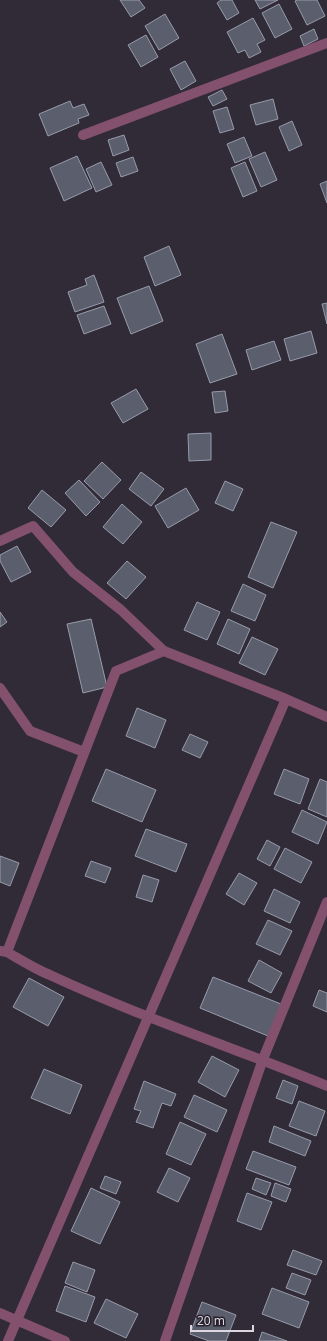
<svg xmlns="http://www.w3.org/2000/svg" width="327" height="1341" viewBox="0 0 327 1341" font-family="'Noto Sans',sans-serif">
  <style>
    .building { fill: #5b5f6d; stroke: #979bab }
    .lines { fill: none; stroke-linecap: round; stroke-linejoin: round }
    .minor { stroke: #83516e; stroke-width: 10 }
  </style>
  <rect width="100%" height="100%" fill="#312a37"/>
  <path class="building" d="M120,0h19l6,8 -14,9z
    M221,0h11l7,13 -12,7 -10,-17z
    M255,0h23l-18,9z
    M297,0h20l8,16 -18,9 -12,-24z
    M279,4l13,25 -17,9 -13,-25z
    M165,14l14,24 -20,12 -14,-24z
    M253,18l12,22 -8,4 4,8 -12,6 -4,-8 -7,3 -11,-21z
    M314,29l4,10 -14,7 -4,-10z
    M146,35l12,22 -17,10 -13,-22z
    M185,61l11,20 -15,9 -11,-21z
    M222,90l5,9 -14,7 -5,-9z
    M273,99l5,20 -22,6 -6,-20z
    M70,101l3,7 11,-4 5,11 -11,4 1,4 -31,13 -9,-22z
    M227,107l7,22 -14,4 -7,-22z
    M292,121l10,24 -13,6 -10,-24z
    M124,135l5,15 -16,6 -5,-16z
    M244,137l8,19 -17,7 -8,-19z
    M265,152l12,28 -16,7 -12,-28z
    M77,156l15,32 -28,13 -14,-33z
    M133,157l5,14 -17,6 -5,-14z
    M101,162l11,23 -16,7 -10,-23z
    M245,162l12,29 -14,6 -12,-29z
    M327,181v22l-7,-19z
    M169,246l12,29 -26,11 -11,-29z
    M94,275l10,27 -29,10 -7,-20 19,-7 -2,-6z
    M149,286l14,35 -32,13 -14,-36z
    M327,303v21l-5,-20z
    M104,306l7,18 -27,10 -7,-19z
    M311,331l6,22 -27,8 -6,-22z
    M222,334l15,40 -27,9 -14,-39z
    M274,341l7,19 -29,10 -6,-20z
    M136,389l12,20 -25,14 -12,-20z
    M225,391l3,20 -13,2 -3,-21z
    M211,433v27l-22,1 -1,-27z
    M102,462l19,18 -18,19 -19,-18z
    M141,472l23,17 -13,17 -22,-17z
    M79,480l21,22 -14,14 -21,-23z
    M225,481l18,8 -10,22 -18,-8z
    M186,488l13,22 -31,18 -13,-22z
    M42,490l24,20 -15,17 -23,-19z
    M122,504l20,18 -19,22 -20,-17z
    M271,522l26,10 -24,56 -25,-11z
    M17,546l14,26 -20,10 -11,-21v-6z
    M127,561l19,16 -20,22 -19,-16z
    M243,584l23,11 -11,26 -24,-10z
    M197,602l23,10 -13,28 -23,-10z
    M0,612l7,10 -7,5z
    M91,619l16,68 -24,6 -16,-69z
    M228,619l22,10 -11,25 -22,-10z
    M252,637l26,12 -13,26 -26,-12z
    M137,708l29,12 -11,28 -29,-12z
    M190,734l18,8 -8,16 -18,-8z
    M106,769l50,21 -14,32 -50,-21z
    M284,769l25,10 -9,25 -26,-10z
    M320,779l7,3v35l-19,-8z
    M302,810l25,12 -9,22 -26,-12z
    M146,829l41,15 -11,28 -41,-16z
    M267,840l13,7 -10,19 -13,-7z
    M285,848l27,14 -11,21 -27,-14z
    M0,856l19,7 -9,23 -10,-4z
    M91,861l20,7 -6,15 -20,-7z
    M239,873l18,10 -13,22 -18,-11z
    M143,875l16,5 -7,22 -16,-5z
    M274,889l26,13 -10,21 -26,-12z
    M268,920l24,11 -12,24 -24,-11z
    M259,960l23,13 -11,20 -23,-12z
    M213,977l68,27 -13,32 -68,-28z
    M29,978l35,19 -16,29 -35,-19z
    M319,990l8,3v19l-14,-6z
    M212,1056l27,14 -14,27 -27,-15z
    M44,1069l38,16 -12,29 -39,-16z
    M283,1080l15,6 -6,18 -16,-6z
    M144,1081l32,13 -5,12 -9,-3 -9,25 -17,-6 5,-11 -7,-2z
    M194,1095l33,15 -10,22 -33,-15z
    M299,1101l26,10 -9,25 -27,-10z
    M180,1122l26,12 -15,31 -25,-11z
    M274,1126l37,15 -6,15 -36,-14z
    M253,1151l43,16 -7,18 -43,-16z
    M169,1168l21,10 -12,24 -21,-10z
    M105,1176l16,6 -5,12 -16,-6z
    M256,1178l15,5 -5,12 -14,-6z
    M275,1183l16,6 -5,13 -15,-6z
    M91,1188l29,14 -20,42 -29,-13z
    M247,1193l25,9 -11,28 -24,-9z
    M293,1250l29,11 -6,14 -29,-10z
    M73,1262l22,8 -8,22 -22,-9z
    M292,1273l19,7 -6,15 -19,-7z
    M65,1286l30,11 -9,25 -30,-11z
    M272,1288l37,14 -10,26 -37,-14z
    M106,1299l32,15 -12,24 -32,-15z
    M202,1302l34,13 -10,26h-17l-19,-7z
    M262,1332l25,9h-28z"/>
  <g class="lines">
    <path class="minor" d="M83,135l244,-92
      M0,541l33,-15 40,46 48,38 43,41 122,48 41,18
      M0,688l30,43 54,21
      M0,951l7,1c14,8 28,17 43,23 90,42 185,73 277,111
      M7,952l109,-281 48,-20
      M0,1313l65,28
      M8,1341l278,-642
      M165,1341l98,-282 64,-157"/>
  </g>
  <path d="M191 1325v6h62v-6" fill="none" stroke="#dbd6df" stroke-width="2"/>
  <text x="197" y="1325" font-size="12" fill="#dbd6df" stroke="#27202c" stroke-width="3" paint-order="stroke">20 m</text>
</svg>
